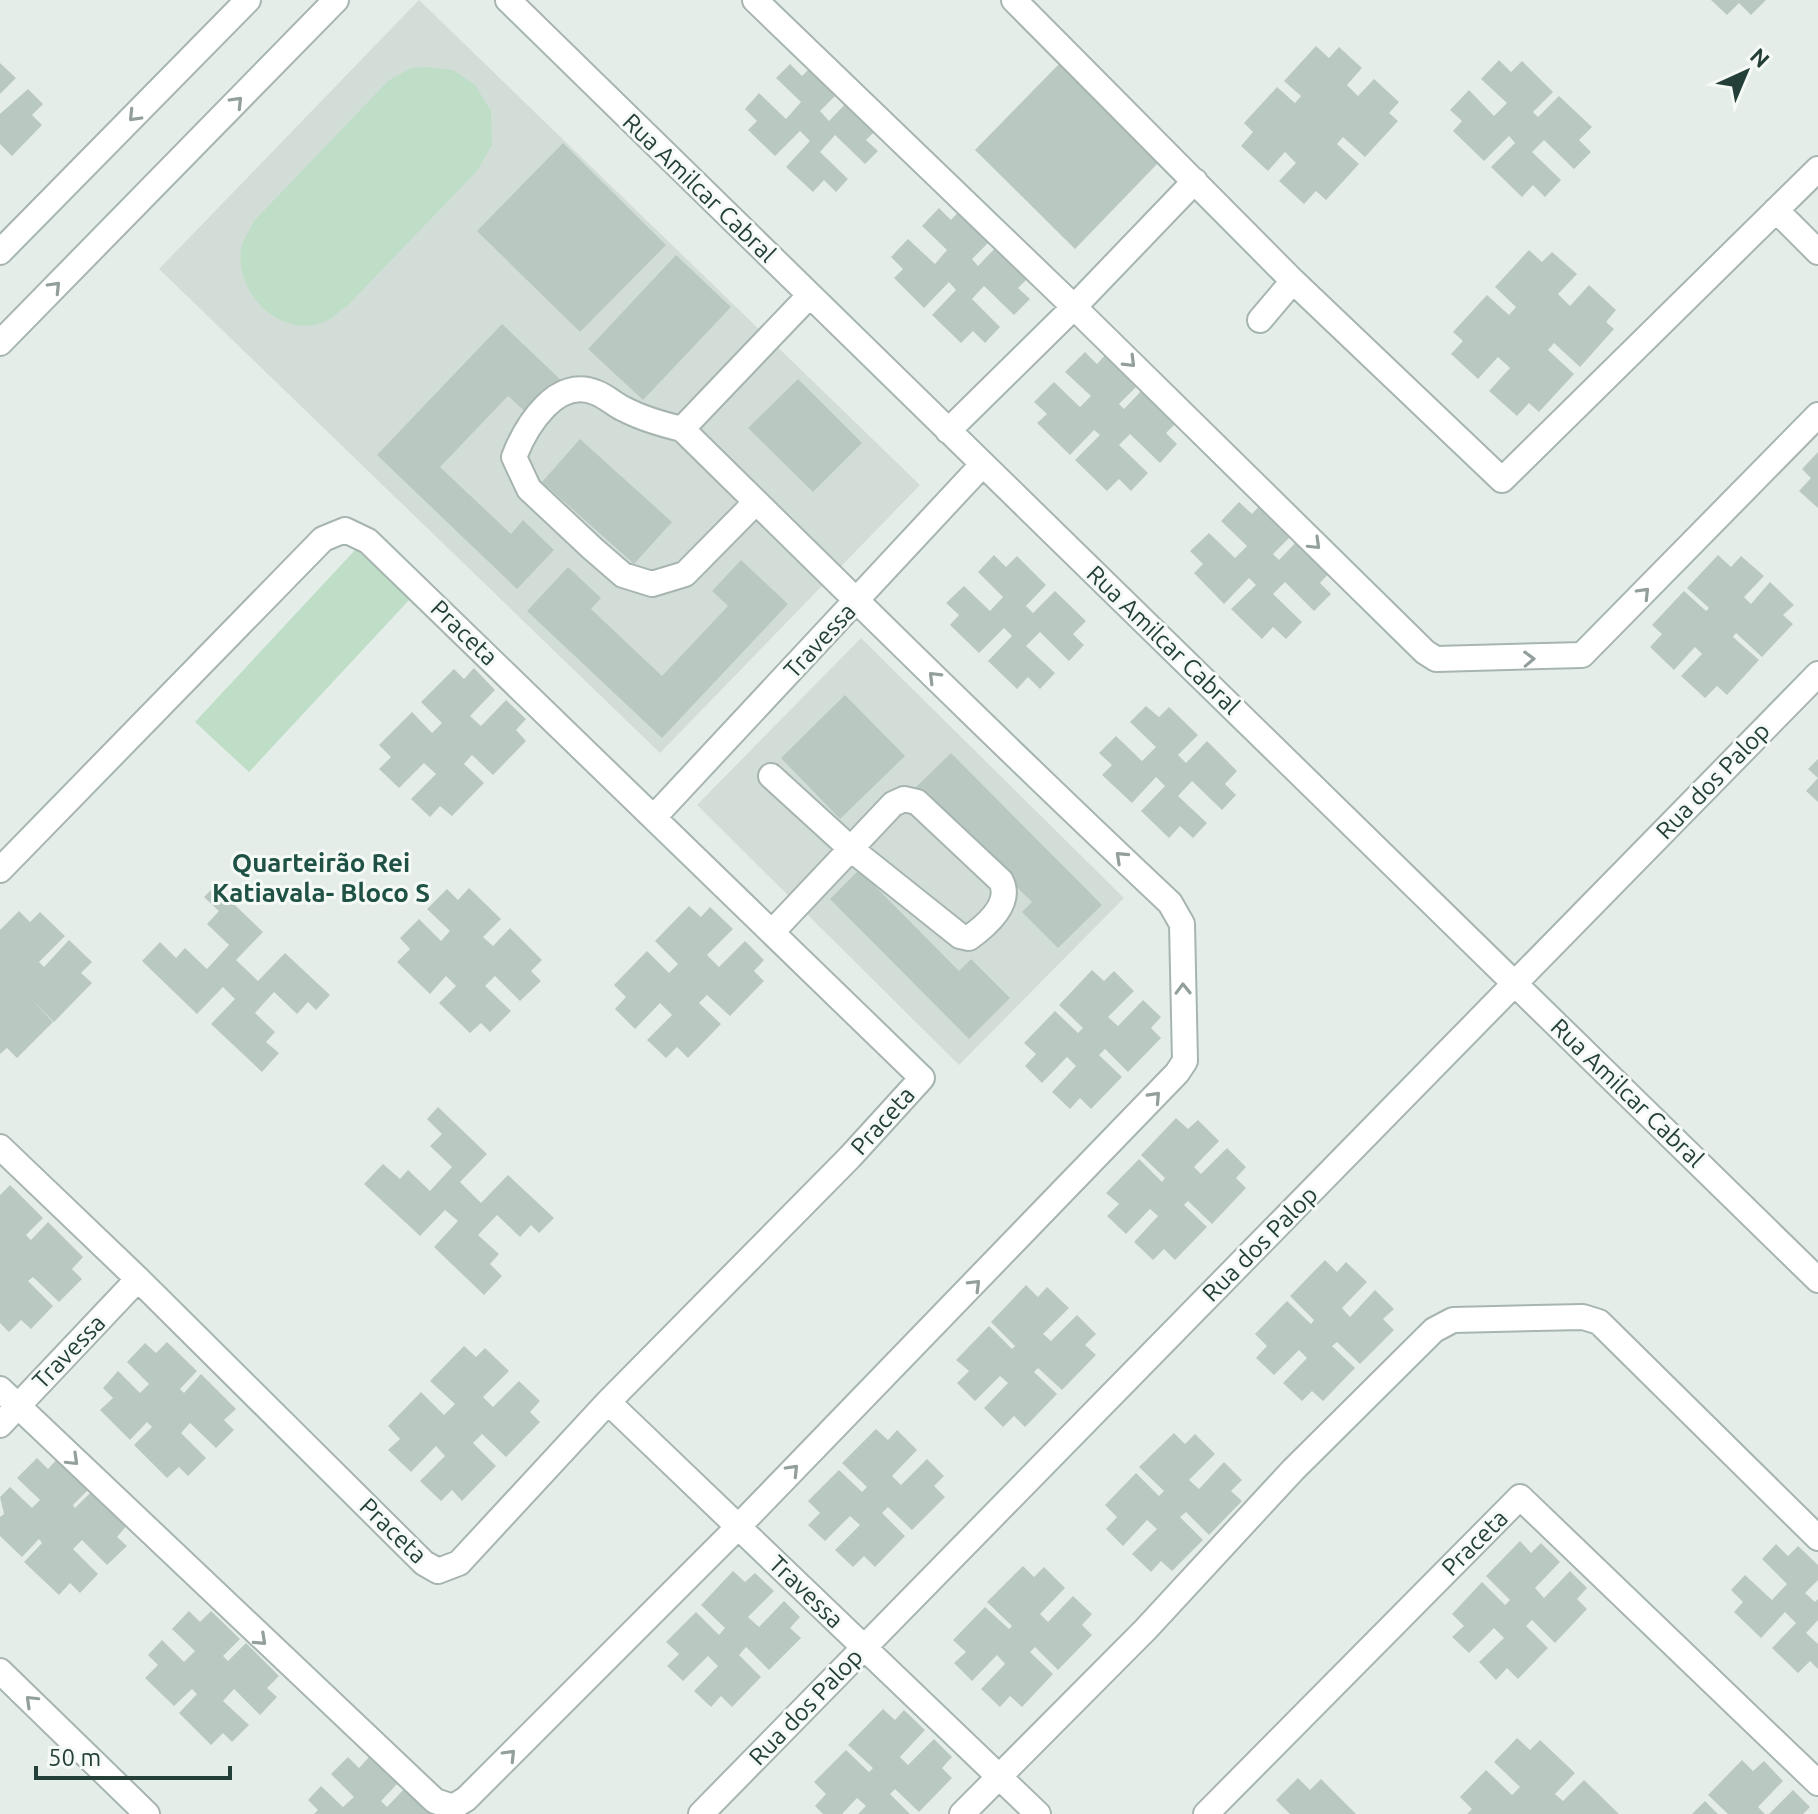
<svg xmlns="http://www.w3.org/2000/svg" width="1818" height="1814" viewBox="0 0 1818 1814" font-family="Ubuntu,sans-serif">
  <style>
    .built { fill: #d3ddd8 }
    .green { fill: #bedec7 }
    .building { fill: #bac8c2 }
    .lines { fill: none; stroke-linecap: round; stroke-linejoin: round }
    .minor-casing { stroke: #a7b5b0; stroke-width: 28 }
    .minor { stroke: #fff; stroke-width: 24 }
    .oneway { stroke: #929f9c }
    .labels { text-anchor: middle; stroke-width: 6; stroke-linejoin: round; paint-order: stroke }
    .street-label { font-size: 24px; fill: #243f38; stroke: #f5faf7 }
    .neighbourhood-label { font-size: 26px; font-weight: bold; fill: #205145; stroke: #f5faf7 }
  </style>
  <rect width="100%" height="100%" fill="#e5ede9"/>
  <path class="built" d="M419,0l501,485 -260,268 -501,-484z
    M861,638l263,260 -165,167 -262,-260z"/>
  <path class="green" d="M427,67l26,3 22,15 16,26 1,34 -15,26 -130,135c-7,4 -14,12 -21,15 -43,20 -91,-26 -85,-71 1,-9 9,-20 13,-29l134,-140 23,-13z
    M356,549l54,50 -161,173 -54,-50z"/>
  <path class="building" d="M1711,0h55l-15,15 -12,-12 -12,12z
    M1316,46l13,12 10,-11 23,21 -15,17 11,11 16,-17 25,23 -10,11 9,8 -33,36 -22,-20 -6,7 22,20 -33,36 -10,-9 -12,13 -25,-23 17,-18 -11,-11 -17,19 -27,-25 12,-14 -9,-9 33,-36 18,16 6,-7 -17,-15z
    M1499,60l12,12 11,-11 31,31 -20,20 5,5 21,-21 33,31 -13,13 12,12 -17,17 -30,-29 -12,12 29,28 -16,17 -12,-12 -11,12 -31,-30 24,-24 -6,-7 -25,25 -31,-30 9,-10 -12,-11 19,-20 25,26 13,-13 -26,-24z
    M0,63l16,15 -16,16z
    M790,64l12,12 11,-11 27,26 -20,20 9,10 21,-22 29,28 -13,13 12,11 -13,13 -30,-29 -15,17 28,27 -12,13 -12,-12 -11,12 -27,-25 24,-26 -10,-10 -25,25 -27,-26 9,-9 -12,-12 14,-16 27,26 15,-17 -25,-24z
    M1059,64l100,98 -84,87 -100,-99z
    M28,89l15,15 -11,11 10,10 -30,31 -12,-12v-30z
    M563,143l103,102 -86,87 -103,-101z
    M939,208l12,12 10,-11 31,30 -20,20 6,7 21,-22 32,31 -13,13 12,11 -16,16 -30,-29 -12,13 28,28 -15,16 -12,-12 -12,12 -29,-28 24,-25 -7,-8 -25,26 -30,-30 9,-9 -12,-12 17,-18 27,25 12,-14 -25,-24z
    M1529,250l13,12 10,-10 25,22 -19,20 12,12 19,-21 27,25 -10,12 8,7 -34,38 -26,-24 -6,7 26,24 -35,38 -10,-9 -12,13 -28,-25 21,-23 -12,-11 -20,22 -27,-25 12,-13 -10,-9 34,-37 22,20 7,-8 -21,-20z
    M676,255l55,52 -88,93 -55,-51z
    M502,324l61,58 -33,34 -22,-20 -68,71 71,67 12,-14 31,30 -37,39 -140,-134z
    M1085,352l12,12 10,-11 32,31 -20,20 5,5 21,-22 34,33 -13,13 11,11 -17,19 -30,-29 -11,11 29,28 -17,18 -12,-12 -12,12 -32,-31 25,-25 -6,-5 -24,25 -33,-32 10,-9 -13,-12 20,-20 26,25 11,-11 -26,-24z
    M798,379l64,64 -49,49 -65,-64z
    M580,439l92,83 -38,42 -92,-82z
    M1818,452v56l-19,-17 12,-13 -9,-9z
    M1239,502l13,12 10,-11 31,31 -20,20 6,6 21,-22 32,32 -12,13 11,11 -17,17 -29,-29 -12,12 29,28 -16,17 -13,-12 -11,12 -31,-30 25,-24 -7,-7 -25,26 -30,-31 9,-9 -13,-13 19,-18 26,25 12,-12 -26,-25z
    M994,555l12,12 11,-11 29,29 -20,21 7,7 22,-22 31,30 -13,13 11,11 -15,16 -29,-29 -14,14 29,27 -15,16 -12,-12 -11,12 -29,-28 24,-25 -8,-8 -25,25 -29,-28 9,-10 -13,-12 18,-17 26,25 13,-14 -25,-25z
    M1718,555l13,12 10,-11 23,20 -20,21 7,7 19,-22 24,23 -11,10 10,9 -31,33 -26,-24 -3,4 26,23 -32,35 -10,-9 -12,12 -24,-22 21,-22 -7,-7 -21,23 -24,-23 12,-13 -10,-9 32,-34 22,20 3,-3 -22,-20z
    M741,560l47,44 -126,134 -135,-127 41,-44 33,31 -10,11 71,67 66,-70 -16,-15z
    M474,668l21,22 -25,26 11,10 25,-26 20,19 -10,11 10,11 -33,34 -21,-20 -8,9 20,19 -32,33 -12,-10 -10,11 -19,-18 25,-25 -12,-11 -25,25 -20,-19 12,-12 -12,-12 33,-33 20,21 10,-10 -21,-21 33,-33 10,10z
    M845,695l60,61 -65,63 -59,-61z
    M1146,706l13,11 10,-10 29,28 -20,20 8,8 21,-22 30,30 -12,13 11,11 -14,15 -30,-29 -14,15 29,27 -14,15 -13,-12 -11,12 -28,-27 24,-25 -9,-9 -24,26 -30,-28 10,-10 -13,-12 17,-17 26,25 14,-14 -26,-25z
    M951,753l151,152 -44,43 -36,-36 10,-10 -116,-115z
    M1818,759v43l-12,-11 12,-13 -10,-9z
    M859,870l100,101 12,-12 39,39 -41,41 -139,-140z
    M215,886l48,46 -27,28 22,21 27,-28 45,42 -14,15 -8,-8 -11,12 -23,-22 -19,21 20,19 -9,10 13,11 -17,19 -51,-48 24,-25 -12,-12 -26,27 -55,-53 18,-19 16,16 9,-10 22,21 22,-24 -22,-21 12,-13 -15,-14z
    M469,888l32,31 -18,18 10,9 17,-18 32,32 -11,11 10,10 -21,20 -25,-25 -10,10 26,25 -21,21 -9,-9 -11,10 -31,-30 17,-17 -10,-10 -16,18 -33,-32 13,-13 -10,-11 19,-19 22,22 9,-10 -23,-22 20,-20 11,11z
    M689,906l12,11 9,-10 23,22 -26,26 12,12 26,-26 19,19 -10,11 10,10 -34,35 -23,-21 -8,8 22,21 -33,34 -11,-11 -11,11 -19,-18 25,-25 -12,-12 -25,26 -20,-20 11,-12 -12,-12 33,-34 22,22 9,-9 -23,-23z
    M19,911l11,11 10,-10 25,24 -26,26 5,5 25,-27 23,22 -11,11 11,10 -38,39 -23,-23 22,23 -36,36 -10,-10 -7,6v-124z
    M1092,970l12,11 10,-10 20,20 -26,26 10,9 25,-26 18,17 -10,11 10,10 -33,34 -23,-23 -6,6 23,22 -31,32 -11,-11 -10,11 -18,-17 24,-26 -9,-9 -25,26 -17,-17 11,-12 -12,-11 31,-32 23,22 5,-5 -24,-23z
    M438,1107l49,47 -27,28 21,21 27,-28 46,43 -15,15 -8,-8 -11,12 -23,-22 -19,20 21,19 -9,10 12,12 -18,19 -50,-48 24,-26 -13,-11 -25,26 -56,-52 19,-20 17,15 8,-9 22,21 22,-24 -22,-21 12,-12 -15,-15z
    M1176,1118l12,11 10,-9 21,21 -25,26 7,7 26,-26 19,19 -10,11 10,10 -34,36 -24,-23 -4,4 23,22 -32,33 -11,-11 -11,11 -19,-18 24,-26 -8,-7 -24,25 -19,-18 12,-12 -13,-11 33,-34 23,23 3,-4 -24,-23z
    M10,1185l33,33 -17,17 5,5 17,-18 35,35 -11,12 10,10 -23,23 -26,-25 -5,4 25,25 -22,23 -10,-9 -12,12 -9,-9v-128z
    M1325,1260l12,12 9,-10 21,20 -25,26 8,9 25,-27 19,19 -11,10 11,11 -34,34 -23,-22 -5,4 23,22 -32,33 -11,-10 -10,10 -19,-18 24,-25 -8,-8 -25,25 -18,-17 11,-12 -12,-12 32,-33 24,23 3,-4 -24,-24z
    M1026,1285l12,12 9,-10 22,21 -26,26 8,7 26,-26 19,19 -11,11 11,10 -34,35 -24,-22 -4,4 23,22 -32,33 -11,-11 -11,11 -19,-19 24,-25 -8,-7 -25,25 -18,-18 12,-12 -13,-11 33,-34 23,23 3,-3 -24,-24z
    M167,1342l30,29 -17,18 4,4 17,-19 35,35 -12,11 10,10 -18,18 -26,-25 -9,10 25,25 -18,18 -9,-9 -12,11 -33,-33 18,-18 -5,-5 -17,18 -30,-30 13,-12 -10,-10 15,-17 22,22 9,-9 -22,-22 18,-19 11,10z
    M464,1346l12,11 9,-9 24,23 -26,26 10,10 26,-26 21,20 -10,11 10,10 -34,35 -24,-23 -9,9 23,23 -34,35 -10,-11 -11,11 -21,-20 25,-25 -9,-10 -25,26 -23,-22 12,-11 -12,-13 33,-34 23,23 11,-11 -25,-23z
    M876,1429l12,11 9,-10 20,20 -25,26 9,9 26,-26 17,17 -10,10 11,11 -33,33 -24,-23 -6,6 23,23 -30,31 -11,-11 -11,11 -18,-17 25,-25 -10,-9 -25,25 -17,-16 12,-12 -12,-12 31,-31 23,22 5,-5 -25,-24z
    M1174,1433l11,11 10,-10 20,20 -26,26 10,9 25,-27 18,18 -11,11 11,10 -33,34 -23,-23 -6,5 23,23 -31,31 -11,-10 -10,11 -19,-18 25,-25 -10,-9 -24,26 -17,-17 11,-12 -12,-12 31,-32 23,23 5,-5 -25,-24z
    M59,1457l31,31 -17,17 2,3 18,-18 35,34 -11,13 10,9 -20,19 -25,-25 -9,9 25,25 -18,19 -10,-10 -11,12 -35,-33 18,-19 -3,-4 -17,18 -22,-21v-19l4,-3 -4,-17 10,-10 22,21 8,-8 -23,-22 20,-20 11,11z
    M1520,1541l11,12 10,-10 19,19 -25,26 9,10 26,-27 17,17 -10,11 10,10 -32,34 -23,-23 -6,6 22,22 -30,31 -11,-11 -11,12 -17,-18 25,-24 -10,-10 -25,25 -17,-16 12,-11 -12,-12 30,-32 23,23 5,-5 -24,-24z
    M1776,1544l12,12 10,-10 20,19v15l-13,13 10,9 3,-3v21l-12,13 12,11v25l-8,-8 -12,12 -26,-25 24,-25 -11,-11 -24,26 -27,-26 9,-10 -12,-12 14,-15 27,25 15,-16 -25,-25z
    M1023,1566l11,11 10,-10 21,21 -25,26 8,8 25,-26 19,18 -10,11 10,10 -34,35 -23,-23 -5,5 23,22 -31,33 -12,-11 -10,11 -19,-18 24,-25 -8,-9 -25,26 -18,-18 12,-11 -13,-12 32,-33 24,22 3,-3 -25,-24z
    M733,1571l12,11 10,-9 19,18 -26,26 11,10 25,-26 16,16 -10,11 11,10 -32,32 -23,-23 -7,8 22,22 -29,30 -11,-11 -10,11 -17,-16 24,-25 -10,-10 -25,25 -16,-15 12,-12 -13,-12 30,-30 23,23 6,-7 -24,-23z
    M189,1611l11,11 11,-11 29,28 -17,17 5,5 18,-18 33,33 -12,12 10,9 -17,18 -26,-26 -11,12 26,24 -17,17 -9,-9 -12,12 -32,-32 18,-19 -5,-5 -18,17 -29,-28 13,-13 -10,-10 14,-15 22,22 11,-11 -23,-22z
    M883,1709l12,11 9,-10 21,20 -25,27 8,8 26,-26 18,18 -10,11 10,10 -33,34 -24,-23 -5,5 20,20h-52l8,-8 -9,-8 -15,16h-19l-8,-8 11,-12 -12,-12 32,-32 23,22 4,-4 -25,-23z
    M1517,1738l13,12 10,-10 35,33 -20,21 8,7 21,-21 35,34h-152l5,-5 -12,-12 26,-27 26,25 8,-8 -26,-25z
    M370,1756l28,27 -17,18 6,6 17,-18 26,25h-116l4,-4 -10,-10 13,-14 22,21 11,-10 -23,-23 17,-17 11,11z
    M1742,1760l11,11 11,-10 19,20 -25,26 7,7h-37l-20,-19z
    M1298,1778l12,12 11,-11 35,35h-66l-14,-14z
    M1793,1790l17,17 -7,7h-34z
    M1705,1801l13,13h-26z"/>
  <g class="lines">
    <g class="minor-casing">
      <path id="minor" d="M508,0l1310,1280
        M755,0l319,307 351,345 11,7 146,-4 236,-240
        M1014,0l279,281 209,199 316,-311
        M1776,210l42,42
        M0,252l248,-252
        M1260,320l33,-39
        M0,343l336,-343
        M682,429l127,-133
        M948,431l126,-124 121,-126
        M771,776l80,73 109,87 9,2c18,-13 43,-35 32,-57l-84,-79 -13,-3 -11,5 -120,127
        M655,816l328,-352
        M0,870l323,-331 22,-9 23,11 554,537 -72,79 -242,245 -149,161 -21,8 -14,-8 -286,-284 -138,-132
        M0,1389l435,412 18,6 13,-8 273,-273 438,-453 8,-12 -3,-137 -12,-21c-165,-155 -326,-315 -488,-474 -21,-5 -39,-10 -58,-20 -9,-4 -17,-12 -27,-16 -40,-18 -71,33 -83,64l15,32 64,60 30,26 29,9 33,-10 71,-72
        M608,1402l430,412
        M0,1425l138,-146
        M0,1671l147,143
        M701,1814l1117,-1140
        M962,1814l184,-185 147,-159 141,-140 19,-10 130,-3 16,5 219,216
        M1206,1814l314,-317 298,286"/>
    </g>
    <use href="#minor" class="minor"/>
  </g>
  <defs><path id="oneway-chevron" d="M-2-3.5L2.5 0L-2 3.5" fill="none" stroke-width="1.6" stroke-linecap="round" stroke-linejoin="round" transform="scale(2)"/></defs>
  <g class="oneway">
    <use href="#oneway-chevron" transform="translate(237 102) rotate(-46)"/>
    <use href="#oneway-chevron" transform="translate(134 116) rotate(134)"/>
    <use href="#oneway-chevron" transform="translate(55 287) rotate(-46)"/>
    <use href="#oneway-chevron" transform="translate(1130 362) rotate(45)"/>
    <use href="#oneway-chevron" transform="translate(1315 544) rotate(44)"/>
    <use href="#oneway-chevron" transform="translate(1644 593) rotate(-46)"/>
    <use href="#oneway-chevron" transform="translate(1529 659) rotate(-2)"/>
    <use href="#oneway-chevron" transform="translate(934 677) rotate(-135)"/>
    <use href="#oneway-chevron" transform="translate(1121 857) rotate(-137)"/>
    <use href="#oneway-chevron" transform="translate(1183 989) rotate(-91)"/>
    <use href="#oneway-chevron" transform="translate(1155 1097) rotate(-47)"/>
    <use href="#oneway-chevron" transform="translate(975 1285) rotate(-45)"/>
    <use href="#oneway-chevron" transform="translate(73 1460) rotate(44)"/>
    <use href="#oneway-chevron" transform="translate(793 1470) rotate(-46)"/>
    <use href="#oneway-chevron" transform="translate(261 1640) rotate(43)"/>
    <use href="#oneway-chevron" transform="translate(31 1701) rotate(-136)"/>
    <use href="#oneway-chevron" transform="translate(510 1755) rotate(-46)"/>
  </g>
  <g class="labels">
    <g class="street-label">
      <text transform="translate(699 188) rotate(44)" y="8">Rua Amilcar Cabral</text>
      <text transform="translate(464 633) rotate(44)" y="8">Praceta</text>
      <text transform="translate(1163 640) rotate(44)" y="8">Rua Amilcar Cabral</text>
      <text transform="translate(820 641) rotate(-47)" y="8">Travessa</text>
      <text transform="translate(1713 781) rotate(-46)" y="8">Rua dos Palop</text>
      <text transform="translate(1627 1093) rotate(44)" y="8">Rua Amilcar Cabral</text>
      <text transform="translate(883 1121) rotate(-48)" y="8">Praceta</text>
      <text transform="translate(1260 1244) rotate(-45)" y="8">Rua dos Palop</text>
      <text transform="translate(69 1352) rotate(-46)" y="8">Travessa</text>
      <text transform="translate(393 1531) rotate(44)" y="8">Praceta</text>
      <text transform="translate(1475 1543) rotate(-45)" y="8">Praceta</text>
      <text transform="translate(806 1592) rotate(44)" y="8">Travessa</text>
      <text transform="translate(806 1707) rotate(-46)" y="8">Rua dos Palop</text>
    </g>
    <g class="neighbourhood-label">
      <text x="321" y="872">Quarteirão Rei<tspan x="321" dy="30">Katiavala- Bloco S</tspan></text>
    </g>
  </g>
  <g transform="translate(1746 72) rotate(44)" stroke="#f5faf7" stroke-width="6" paint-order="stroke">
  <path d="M0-6L14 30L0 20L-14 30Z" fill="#243f38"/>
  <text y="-12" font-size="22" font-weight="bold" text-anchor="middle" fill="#243f38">N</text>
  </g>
  <path d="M36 1766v12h194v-12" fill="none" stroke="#243f38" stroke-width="4"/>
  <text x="48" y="1766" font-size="24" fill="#243f38" stroke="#f5faf7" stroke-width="6" paint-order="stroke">50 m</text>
</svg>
